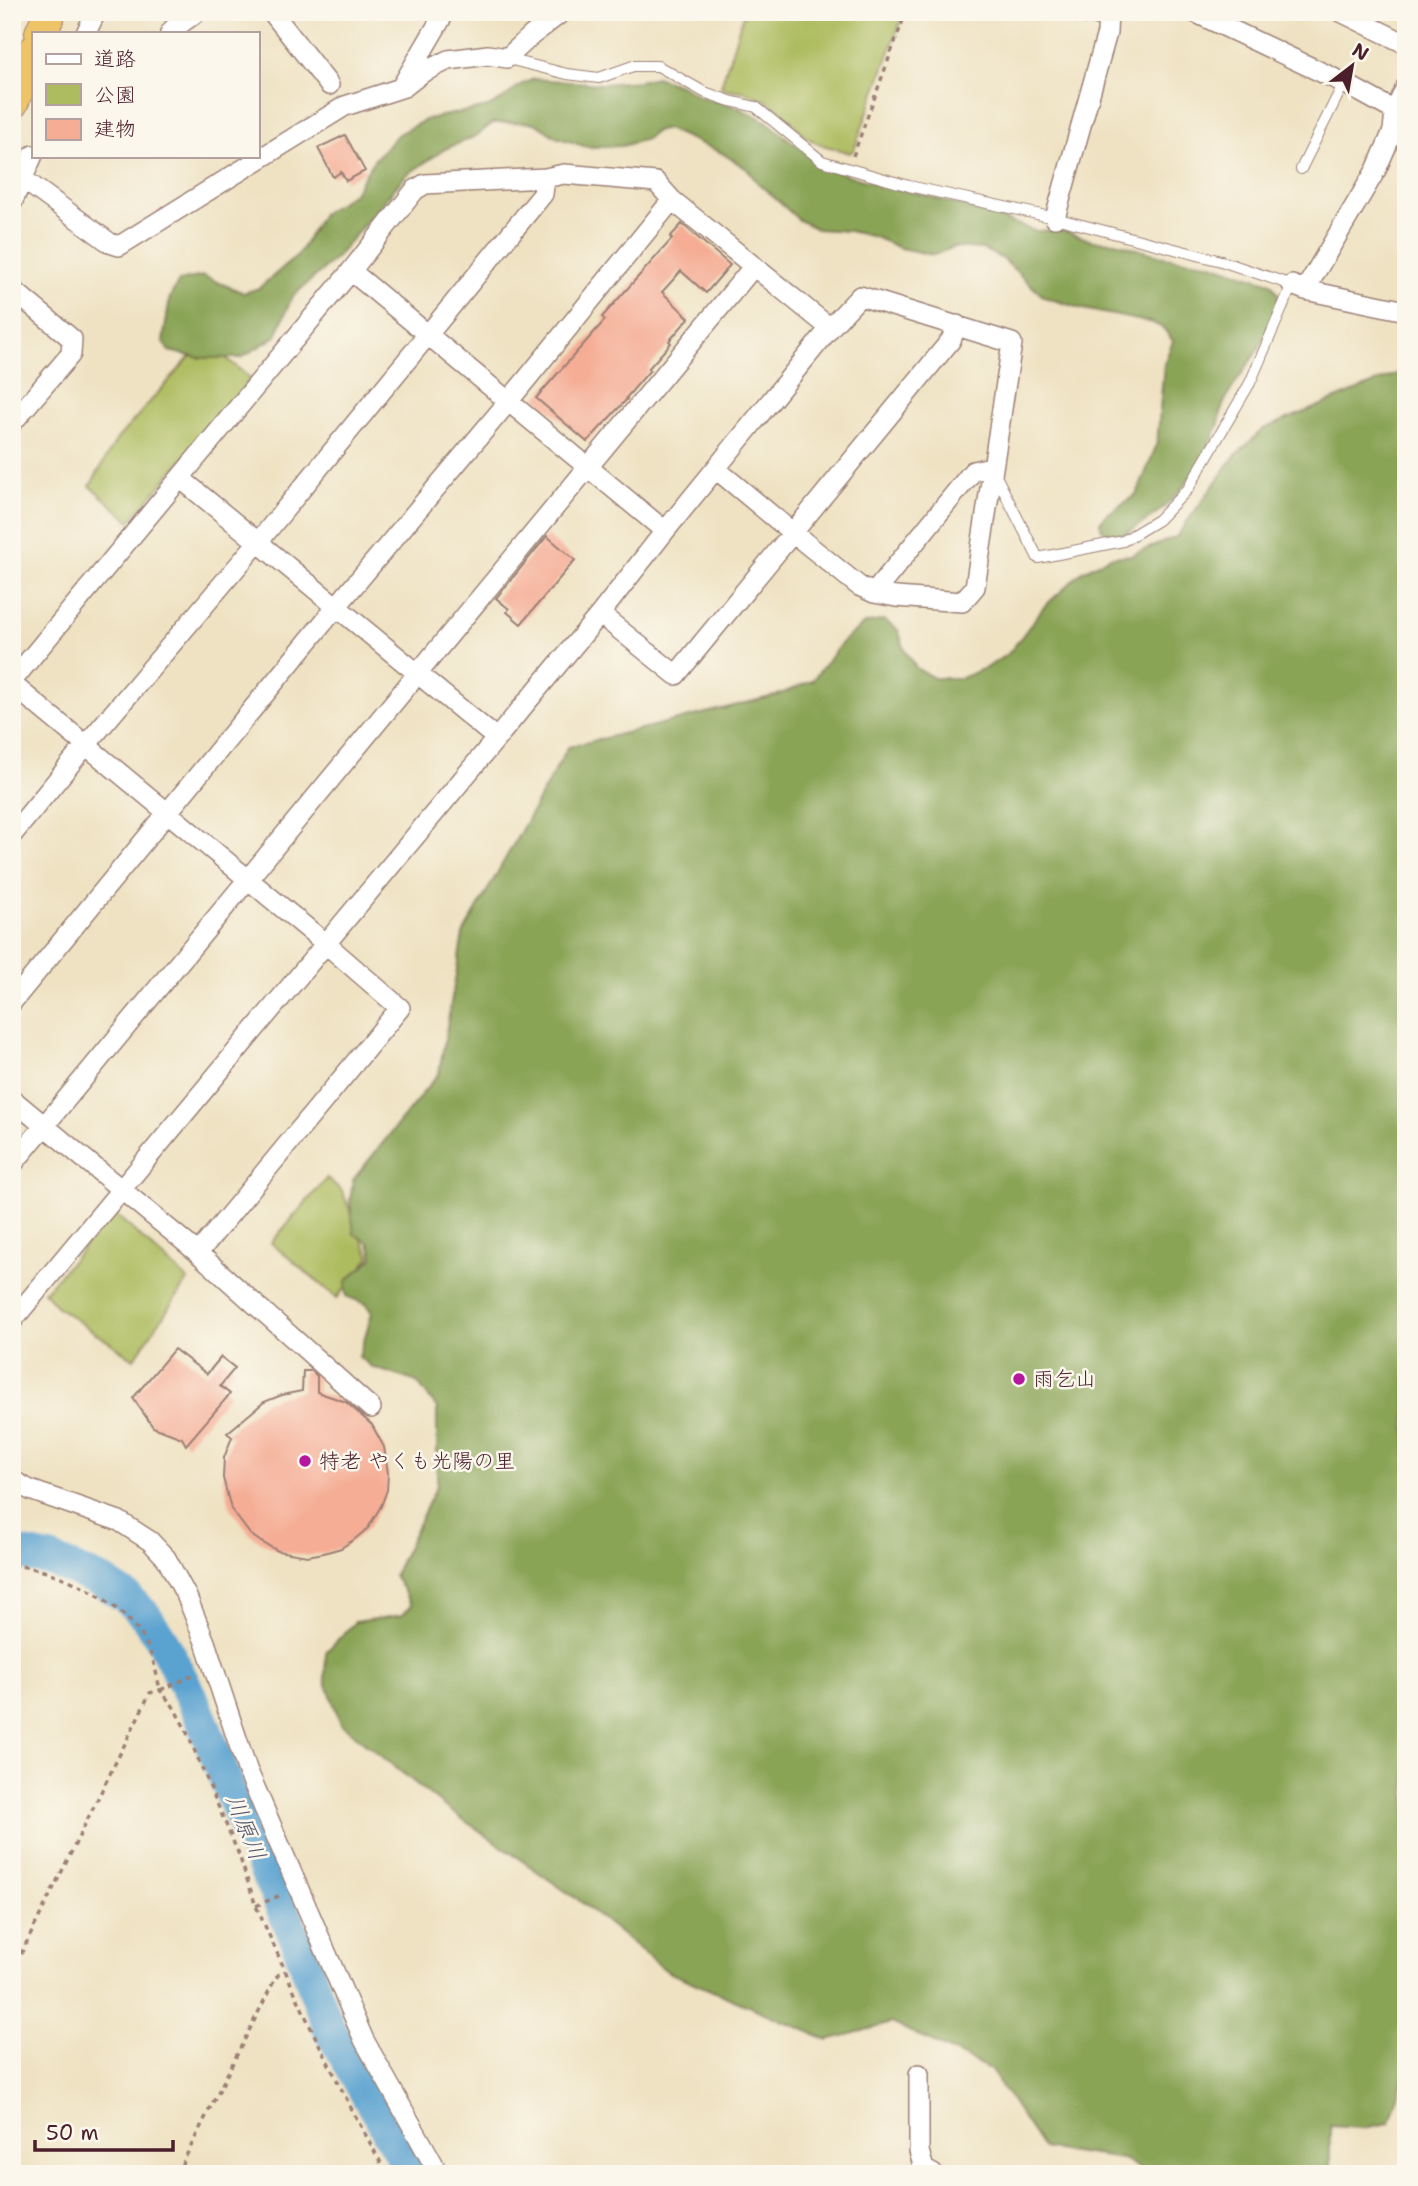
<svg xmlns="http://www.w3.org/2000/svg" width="1418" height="2186" viewBox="0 0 1418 2186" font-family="'Shantell Sans','Klee One',sans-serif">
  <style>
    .green { fill: #adbc5f; stroke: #7c6e45; stroke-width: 2 }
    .forest { fill: #8aa456; stroke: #6a6240; stroke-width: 2 }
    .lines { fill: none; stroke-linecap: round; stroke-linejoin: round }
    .river { stroke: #5aa2d0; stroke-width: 33 }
    .building { fill: #f5ad95 }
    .service-casing { stroke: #9c8076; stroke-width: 12 }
    .minor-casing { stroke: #9c8076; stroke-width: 22 }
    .trunk-casing { stroke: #9c8076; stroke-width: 34 }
    .path { stroke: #9c8076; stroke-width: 3.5; stroke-dasharray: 5 5; stroke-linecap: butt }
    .service { stroke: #fff; stroke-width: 10 }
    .minor { stroke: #fff; stroke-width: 19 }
    .trunk { stroke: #efc469; stroke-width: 32 }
    .poi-dot { fill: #b5179e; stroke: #fbf7ec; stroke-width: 2.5 }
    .labels { text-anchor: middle; stroke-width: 5; stroke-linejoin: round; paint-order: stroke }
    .poi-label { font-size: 21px; fill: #4a1f2b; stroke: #fbf7ec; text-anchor: start }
    .water-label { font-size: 23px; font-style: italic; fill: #50536d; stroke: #fbf7ec }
  </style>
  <rect width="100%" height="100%" fill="#fbf7ec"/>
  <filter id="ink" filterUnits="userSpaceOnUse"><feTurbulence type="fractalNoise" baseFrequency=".0143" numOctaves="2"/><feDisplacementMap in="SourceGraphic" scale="14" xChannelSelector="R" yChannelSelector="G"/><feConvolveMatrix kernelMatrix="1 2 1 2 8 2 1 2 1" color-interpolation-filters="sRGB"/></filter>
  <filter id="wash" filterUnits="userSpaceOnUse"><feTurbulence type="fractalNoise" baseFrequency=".00686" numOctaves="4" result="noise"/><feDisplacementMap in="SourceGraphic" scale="28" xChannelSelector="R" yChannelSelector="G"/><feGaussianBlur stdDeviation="1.57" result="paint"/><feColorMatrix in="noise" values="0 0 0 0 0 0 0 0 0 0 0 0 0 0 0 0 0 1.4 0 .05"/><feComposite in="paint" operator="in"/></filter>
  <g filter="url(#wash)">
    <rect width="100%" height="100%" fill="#efe2c2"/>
    <path class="green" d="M744,12h160l-50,138 -4,3 -31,-9 -12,-6 -25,-26 -15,-11 -24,-10 -18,-2 -4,-3z
      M205,340l46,39 -121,142 -40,-35 27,-47z
      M327,1178l15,13 28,66 -33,41 -66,-55z
      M114,1213l74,67 -54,79 -78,-53 -12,-14z"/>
    <path class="forest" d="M656,77l24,8 23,13 32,8 31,15 59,47 38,12 61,15 68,20 43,16 27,-1 31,11 22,1 49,15 44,6 63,20 8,13c-6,19 -11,38 -22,55 -11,18 -25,34 -34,54 -2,7 -3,14 -5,21 -16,40 -41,76 -78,99 -16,10 -21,16 -38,5l-2,-8 6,-7 31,-21 20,-50 7,-80 9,-23 -10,-13 -10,-5 -70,-14 -39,-12 -41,-38 -21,-10 -28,-2 -20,8 -34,-7 -25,-11 -26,-6 -32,-2 -18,-9 -42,-38 -10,-13 -27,-17 -53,-23 -11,2 -10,8 -24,7 -35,1 -31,-10 -21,-14 -16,-1 -26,1 -17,13 -31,13 -40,27 -69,82 -44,39 -16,39 -35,22h-42l-30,-7 -6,-9 7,-45 9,-16 24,-5 41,17 15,-5 39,-33 24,-41 32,-21 20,-33 24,-26 29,-15 61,-12 15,-8 17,-14 14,-6 68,5 37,-3z
      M1406,370v1698l-16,55 -27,5 -33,-2v48h-180l-27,-15 -80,-11 -53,-79 -98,-46 -64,17 -160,-68 -87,-70 -137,-96 -103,-82 -16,-45 1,-27 29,-30 47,-7 10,-10 -18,-30 43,-90v-77l-20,-26 -45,-15 -13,-10 13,-44 -6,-9 -20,-8v-15l27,-23 -4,-15 -15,-9 -4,-33 3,-21 86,-107 24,-139 105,-187 210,-52 34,-14 31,-40 21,-17 20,-4 14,10 7,20 11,18 18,10h27l27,-11 22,-15 34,-45 39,-36 27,-14 22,-2 44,-18 58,-80 29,-28z"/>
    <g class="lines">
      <path class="river" d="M12,1552l39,8 52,22 23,15 19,18 17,25 36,71 38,94 60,134 33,89 83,146"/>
    </g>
    <g id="blocks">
      <path class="building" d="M345,135l20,36 -19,10 -5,-9 -8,5 -15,-29z
        M682,224l48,41 -24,28 -25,-22 -19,21 27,26 -20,23 2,2 -23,26 2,1 -24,28 1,1 -40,43 -51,-44 69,-78 -3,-3 70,-78 -2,-2z
        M547,536l28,24 -54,64 -14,-12 2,-3 -13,-11z
        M174,1349l33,25 14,-17 14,11 -15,18 10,8 -44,51 -4,-7 -29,-11 -20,-29z
        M303,1371h9l5,5v16l29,10 26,23 12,22 4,26 -1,17 -6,16 -13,22 -13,11 -14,9 -17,5 -17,3 -29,-5 -17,-9 -11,-8 -19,-25 -8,-31 1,-20 8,-21 -5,-4 37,-31 18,-7 20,-4z"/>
    </g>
  </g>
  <g filter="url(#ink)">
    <use href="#blocks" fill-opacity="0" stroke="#9c8076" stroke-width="2"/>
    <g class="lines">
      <g class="service-casing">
        <path id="service" d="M508,59l59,15 32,4 34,-12h25l46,26 26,9 26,6 66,54 87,25 146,32 166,43 71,24 -42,98 -62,106 -30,31 -35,21 -85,17 -44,-86
          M1301,169l43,-86"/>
      </g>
      <g class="minor-casing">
        <path id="minor" d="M272,12l57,73
          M1194,12l150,71 51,28 11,-24
          M1341,12l65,32
          M86,33l10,-21
          M170,33l3,-4 24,-17
          M403,84l42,-72
          M23,179l87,64 9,3 226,-140 59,-19 18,-14 26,-13 40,-5 19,3 25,-23 30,-23
          M12,203l21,-48
          M1055,218l52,-185 1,-21 -10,3 -23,-3
          M351,271l314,260
          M1292,285l13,5 71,-120 17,-39 2,-20
          M12,289l60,50 -1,15 -59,69
          M1305,290l101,21
          M180,478l316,260
          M874,593l99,-122 18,-4
          M600,614l76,61 275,-335 6,-15
          M12,681l339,-410 64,-81 10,-6 120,-6 19,-4 92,8 16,18 158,128
          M12,684l313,259 75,65 -202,245
          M12,835l74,-90 173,-204 284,-347 2,-16
          M12,1002l325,-396 171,-204 164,-202
          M12,1099l186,154 173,155
          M12,1165l742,-899
          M12,1321l588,-707 65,-83 165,-203 30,-32 152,47 -37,244 -13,15 -66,-5 -22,-4 -15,-7 -66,-53 -77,-64
          M12,1480l18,10 89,31 31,20 16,17 21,39 18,45 42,127 117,271 75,134
          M919,2074v77l5,18 9,5"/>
      </g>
      <g class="trunk-casing">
        <path id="trunk" d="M41,33l9,-21
          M12,103l21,-51"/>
      </g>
      <path class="path" d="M853,156l53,-144
        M12,1565c45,4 107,33 131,73 10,16 13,33 17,52l37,-16
        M256,1906l27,-12
        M12,1972l138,-279 10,-3 13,16 12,22 54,127 17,51 54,120 42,84 35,64
        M177,2174l97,-193 5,-7 6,-3"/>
      <use href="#service" class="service"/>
      <use href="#minor" class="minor"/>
      <use href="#trunk" class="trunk"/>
    </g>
  </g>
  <g class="poi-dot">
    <circle cx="1019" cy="1379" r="7"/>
    <circle cx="305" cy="1461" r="7"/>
  </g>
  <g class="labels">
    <g class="poi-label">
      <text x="1033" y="1386">雨乞山</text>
      <text x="319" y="1468">特老 やくも光陽の里</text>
    </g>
    <g class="water-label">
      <text transform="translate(246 1827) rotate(68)" y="8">川原川</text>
    </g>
  </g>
  <rect width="1418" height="2186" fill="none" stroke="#fbf7ec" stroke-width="42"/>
  <rect x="32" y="32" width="228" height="126" fill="#fbf7ec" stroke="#b4a19f" stroke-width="2"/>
  <rect x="46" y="54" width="35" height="10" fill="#ffffff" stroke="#b4a19f" stroke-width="2"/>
  <text x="94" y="66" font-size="21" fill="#4a1f2b">道路</text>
  <rect x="46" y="84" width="35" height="21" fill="#adbc5f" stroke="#b4a19f" stroke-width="2"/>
  <text x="94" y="102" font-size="21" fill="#4a1f2b">公園</text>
  <rect x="46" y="119" width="35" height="21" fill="#f5ad95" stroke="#b4a19f" stroke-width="2"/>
  <text x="94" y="136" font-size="21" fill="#4a1f2b">建物</text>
  <g transform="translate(1352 66) rotate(31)" stroke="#fbf7ec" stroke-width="5" paint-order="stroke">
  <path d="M0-5L12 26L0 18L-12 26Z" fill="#4a1f2b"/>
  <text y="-10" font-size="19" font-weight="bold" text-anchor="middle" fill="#4a1f2b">N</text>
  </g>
  <path d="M35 2140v10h138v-10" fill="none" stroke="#4a1f2b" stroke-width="3.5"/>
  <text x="46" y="2140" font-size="21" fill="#4a1f2b" stroke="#fbf7ec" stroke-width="5" paint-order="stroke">50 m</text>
</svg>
